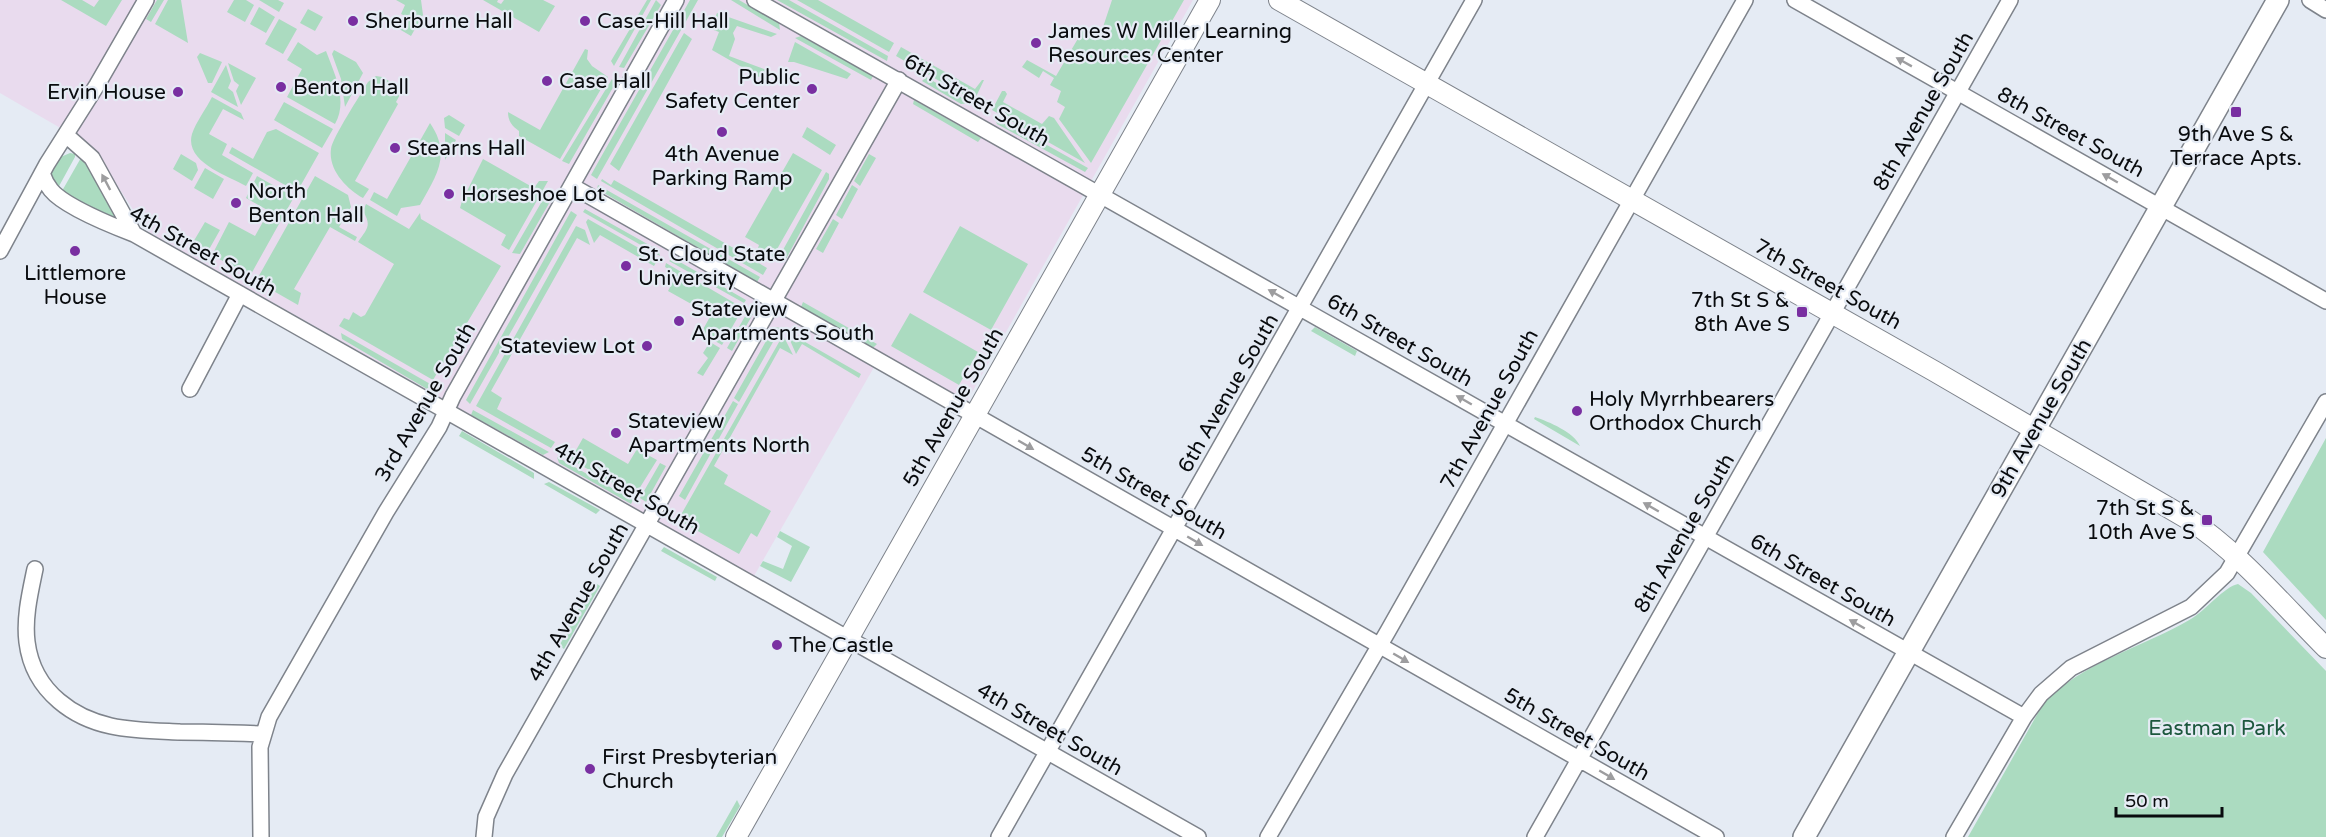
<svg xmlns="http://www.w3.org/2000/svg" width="2326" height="837" viewBox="0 0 2326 837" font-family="'Varela Round',sans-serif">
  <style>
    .education { fill: #e9dbee }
    .green { fill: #abdbc0 }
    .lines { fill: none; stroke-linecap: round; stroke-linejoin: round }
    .minor-casing { stroke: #7e838b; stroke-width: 18 }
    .tertiary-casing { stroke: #7e838b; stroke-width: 22 }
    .secondary-casing { stroke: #7e838b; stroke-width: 24 }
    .minor { stroke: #fff; stroke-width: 15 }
    .tertiary { stroke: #fff; stroke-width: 20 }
    .secondary { stroke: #fff; stroke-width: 21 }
    .oneway { fill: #9d9d9f }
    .poi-dot { fill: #792fa1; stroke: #e5ebf4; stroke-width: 2 }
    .labels { text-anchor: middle; stroke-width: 4.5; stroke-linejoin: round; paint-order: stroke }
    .poi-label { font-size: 21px; fill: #090b0e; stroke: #e5ebf4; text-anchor: start }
    .street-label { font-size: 21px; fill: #090b0e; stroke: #e5ebf4 }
    .park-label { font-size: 21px; fill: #1c573d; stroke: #e5ebf4 }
  </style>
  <rect width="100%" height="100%" fill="#e5ebf4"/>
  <path class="education" d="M0,0h1193l-227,403 -85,-48 -127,221 -607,-345 -49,-75 -10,-12 -88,-51z"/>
  <path class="green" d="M61,0h21l12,7 5,-7h23l-16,26z
    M157,0h7l-13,22 -5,-3z
    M168,0h13l7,43 -33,-19z
    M234,0h12l8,5 -9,17 -18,-10z
    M259,0h19l6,3 -5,9z
    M396,0h25l2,15 -12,21 -17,-10 3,-6 4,2 4,-6 -4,-2 4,-9z
    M483,0h15l-1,2 4,2 3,-4h39l12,6 -16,26z
    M647,0h4l-37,66 -3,-5z
    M656,0l5,5 -37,63 -5,-1z
    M690,0h8l-101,179 -6,-4 10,-18z
    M731,0h8l40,23 1,7z
    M777,0h12l99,56 -1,5z
    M797,0h21l76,43 -5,9z
    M1112,0h72l-93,163 -32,-44 6,-12 -8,-5 4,-11 -11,-6 4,-7 -11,-7 -4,7 -17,-11 5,-7 29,16 27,-46 17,6z
    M259,7l16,10 -9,16 -16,-9z
    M308,9l15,8 -8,14 -15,-8z
    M717,13l60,21 -6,3 -34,-11 -4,7 2,6 -6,17 43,16 -6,9 -54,-31 7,-18 -8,-3z
    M279,19l18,10 -14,25 -18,-10z
    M684,33l8,6 -73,132 -9,-7z
    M801,36l69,38 3,2 -2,4 -76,-42z
    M298,42l19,13 9,-4c9,24 22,50 9,73l-48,-27 15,-28 -15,-9z
    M795,42l56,32 -4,5 -53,-17h-6z
    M901,47l74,42 7,-9h2l-10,21 -78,-45z
    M585,49l3,1 -1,9 5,7 16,11 -48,82 -41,-23v-5c-7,-5 -11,-10 -11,-19l32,18z
    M334,50l22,12 7,11 -18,34 -4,-28 -9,-25z
    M200,53l22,9 -10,21h-4l-11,-26z
    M228,63l28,15 -15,27 -5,-14 3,-6 -5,-4z
    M226,65l5,16 -3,7 5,4 5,15 -27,-15z
    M376,76l6,1 21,12 -7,13 2,2 -43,77 14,8 -6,9c-16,-9 -35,-28 -32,-49 1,-11 30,-55 37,-67z
    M926,77l45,26 -10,1 -39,-23z
    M612,79l3,5 -46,80 -7,-3z
    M1002,91h3l2,3 -4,8 39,22 7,-8 5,2 31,45 -93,-53z
    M212,97l29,16 3,7 -21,-11 -14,25 18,10 -5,11 31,18 -7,13c-18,-10 -62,-24 -54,-52 4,-12 14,-25 20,-37z
    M914,100l67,38 -3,4 -65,-38z
    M284,102l49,27 -11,19 -48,-28z
    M449,115l16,10 -6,11 -14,-8 -1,-10z
    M993,115l95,53 -3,4 -88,-48z
    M430,123c22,32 6,53 -10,82l-19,3 -4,8 -27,-16 4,-8 13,7z
    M807,127l29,18 -6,10 -28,-18z
    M276,129l43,24 -22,39 -68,-39 3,-6 21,12 14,-27z
    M445,133l11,7 -11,20z
    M70,153l5,1v3l-17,31 -4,-1 -4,-15 6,-13z
    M793,153l29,17 -50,88 -14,-10 1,-3 -14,-8z
    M181,154l15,9 2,7 -6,11 -19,-12z
    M869,154l7,4 -16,28 -6,-5z
    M82,156l4,4 33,62 -2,2 -55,-33z
    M483,159l51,29 5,-7h9l-39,69 -8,-5 5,-10 -46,-27 2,-7z
    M205,168l19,11 -11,20 -19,-11z
    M826,172l3,2v5l-43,80h-8z
    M257,176l37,21 -44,79 -38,-21 17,-33 26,14 14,-25 -23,-13z
    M315,176l33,19 3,12 -12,20 18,10 -2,4 -25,-14 -36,62 7,4 -3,12 -42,-24z
    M602,179l9,6 3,-5 123,70 4,3 -2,3 12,6 3,-2 13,8 -4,7 -162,-94z
    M598,185l162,92 -3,5 -160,-93z
    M852,185l6,4 -16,30 -6,-4z
    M545,196l6,4 -31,54 -8,-1z
    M366,204l43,25 11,-16 1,6 80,47 -68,114 -94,-54 5,-8 5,2 4,-8 8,5 4,-2 29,-51 -36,-22c9,-13 14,-16 5,-31z
    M585,209l73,41 2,6 -77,-44z
    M571,211l6,4 -107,189 -4,-4z
    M588,219l70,40 -4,7 -54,-31 -6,8 -8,-21z
    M833,219l6,4 -16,30 -7,-4z
    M205,222l15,8 -13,23 -15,-9z
    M576,226l9,4 5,15 -13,-7 -86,153 11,7 -5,11 58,33 -4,6 -75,-42z
    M960,226l68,38 -37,66 -68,-38z
    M673,258l73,42 -2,3 -75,-42z
    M666,263l77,45 -21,37 -21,-12 10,-18 -43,-24 9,-17 -12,-7z
    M803,302l74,42 -4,4 -72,-41z
    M748,311l5,3 -21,37 -5,-3z
    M910,313l68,39 -19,33 -68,-39z
    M774,327l7,1 -42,74 -5,-4z
    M1315,327l42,24 -2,5 -44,-25z
    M786,331l75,43 -2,4 -57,-34 -6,10z
    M341,333l91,52 -5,4 -85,-50z
    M783,335l10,20 -13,-7 -66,118 14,9 -4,9 47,27 -14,26 -6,-4 -12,21 -61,-34z
    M710,342l10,6 -17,28 -6,-3 11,-15 -5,-5z
    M733,401l5,3 -53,96 -6,-4z
    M473,410l76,42 -6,3 -72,-40z
    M1535,417c14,5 39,15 45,29l-46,-27z
    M462,431l72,42v6l-75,-43z
    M583,438l45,26 9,-15 20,11 -18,29 -6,-1 -6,3 -68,-38 4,-7 12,6z
    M2326,438v182l-63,-68z
    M557,457l76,43 -2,4 -72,-41z
    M660,463l6,3 -20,36 -6,-4z
    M549,482l51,28 -4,4 -52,-30z
    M780,531l30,16 -19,35 -31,-16 3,-5 20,8 9,-23 -15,-9z
    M664,547l53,30 -2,4 -54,-30z
    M594,582l6,4 -36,63 -6,-4z
    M2238,584l13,9 75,78v166h-358l75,-133c39,-42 99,-56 148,-85 14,-8 34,-33 47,-35z
    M737,800l3,6 -18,31h-6z"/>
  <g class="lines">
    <g class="minor-casing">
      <path id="minor" d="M755,0l1269,717
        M1795,0l531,301
        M2310,0l16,10
        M66,135l26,23 42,76
        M42,173c2,6 5,12 9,17 13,16 62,36 83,44l1064,603
        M572,186l1144,651
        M0,251l47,-87 50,-79 49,-85
        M190,389l50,-95
        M35,569c-5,24 -11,49 -8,73 3,24 13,43 32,59 35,30 77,29 121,31 28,0 55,1 83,2
        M261,837l-1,-90 9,-30 117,-205 53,-85 14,-31 223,-396
        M484,837l2,-20 19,-43 394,-694
        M999,837l475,-837
        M1268,837l120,-206 357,-631
        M1535,837l475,-837
        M1954,837l70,-120 17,-23 30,-26 120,-61 36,-34 99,-171"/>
    </g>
    <g class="tertiary-casing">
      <path id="tertiary" d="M1279,0l655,371 254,148c50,32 96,87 138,129
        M736,837l474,-837"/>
    </g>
    <g class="secondary-casing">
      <path id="secondary" d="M1804,837l474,-837"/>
    </g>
    <use href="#minor" class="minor"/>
    <use href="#tertiary" class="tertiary"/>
    <use href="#secondary" class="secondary"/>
  </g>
  <defs><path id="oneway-solid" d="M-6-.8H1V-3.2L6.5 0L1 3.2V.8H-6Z" transform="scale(1.5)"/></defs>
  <g class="oneway">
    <use href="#oneway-solid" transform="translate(1904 62) rotate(-151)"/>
    <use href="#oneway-solid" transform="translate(2110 178) rotate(-150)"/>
    <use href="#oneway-solid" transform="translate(106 182) rotate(-118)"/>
    <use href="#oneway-solid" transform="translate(1276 294) rotate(-150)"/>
    <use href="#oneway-solid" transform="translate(1464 400) rotate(-150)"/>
    <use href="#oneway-solid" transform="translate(1026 445) rotate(30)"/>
    <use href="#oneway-solid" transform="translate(1651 507) rotate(-150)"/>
    <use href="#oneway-solid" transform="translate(1195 541) rotate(30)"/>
    <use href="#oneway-solid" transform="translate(1857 624) rotate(-150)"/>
    <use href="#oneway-solid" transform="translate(1401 658) rotate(30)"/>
    <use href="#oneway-solid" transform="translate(1607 775) rotate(30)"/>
  </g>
  <g class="poi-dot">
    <circle cx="353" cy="21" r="6"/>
    <circle cx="585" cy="21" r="6"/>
    <circle cx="1036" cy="43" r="6"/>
    <circle cx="547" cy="81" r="6"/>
    <circle cx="281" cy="87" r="6"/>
    <circle cx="812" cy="89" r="6"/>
    <circle cx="178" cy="92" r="6"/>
    <rect x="2230" y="106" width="12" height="12" rx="3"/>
    <circle cx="722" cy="132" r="6"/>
    <circle cx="395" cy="148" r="6"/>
    <circle cx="449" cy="194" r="6"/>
    <circle cx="236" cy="203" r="6"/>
    <circle cx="75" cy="251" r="6"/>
    <circle cx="626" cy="266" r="6"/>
    <rect x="1796" y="306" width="12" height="12" rx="3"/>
    <circle cx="679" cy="321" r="6"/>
    <circle cx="647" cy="346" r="6"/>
    <circle cx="1577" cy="411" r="6"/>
    <circle cx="616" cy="433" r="6"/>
    <rect x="2201" y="514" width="12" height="12" rx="3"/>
    <circle cx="777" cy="645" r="6"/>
    <circle cx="590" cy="769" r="6"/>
  </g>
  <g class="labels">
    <g class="poi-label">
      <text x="365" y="28">Sherburne Hall</text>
      <text x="597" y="28">Case-Hill Hall</text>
      <text x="1048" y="38">James W Miller Learning<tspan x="1048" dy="24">Resources Center</tspan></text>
      <text x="800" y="84" text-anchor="end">Public<tspan x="800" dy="24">Safety Center</tspan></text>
      <text x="559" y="88">Case Hall</text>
      <text x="293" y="94">Benton Hall</text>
      <text x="166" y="99" text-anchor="end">Ervin House</text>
      <text x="2236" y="141" text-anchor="middle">9th Ave S &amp;<tspan x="2236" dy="24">Terrace Apts.</tspan></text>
      <text x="407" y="155">Stearns Hall</text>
      <text x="722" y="161" text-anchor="middle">4th Avenue<tspan x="722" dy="24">Parking Ramp</tspan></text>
      <text x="248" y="198">North<tspan x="248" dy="24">Benton Hall</tspan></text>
      <text x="461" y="201">Horseshoe Lot</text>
      <text x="638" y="261">St. Cloud State<tspan x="638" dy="24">University</tspan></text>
      <text x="75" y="280" text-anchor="middle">Littlemore<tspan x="75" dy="24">House</tspan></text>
      <text x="1790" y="307" text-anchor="end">7th St S &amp;<tspan x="1790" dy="24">8th Ave S</tspan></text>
      <text x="691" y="316">Stateview<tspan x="691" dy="24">Apartments South</tspan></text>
      <text x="635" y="353" text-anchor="end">Stateview Lot</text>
      <text x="1589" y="406">Holy Myrrhbearers<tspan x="1589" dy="24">Orthodox Church</tspan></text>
      <text x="628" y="428">Stateview<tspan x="628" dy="24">Apartments North</tspan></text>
      <text x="2195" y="515" text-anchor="end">7th St S &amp;<tspan x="2195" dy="24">10th Ave S</tspan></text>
      <text x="789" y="652">The Castle</text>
      <text x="602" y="764">First Presbyterian<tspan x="602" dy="24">Church</tspan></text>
    </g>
    <g class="street-label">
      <text transform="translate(977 100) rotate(30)" y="7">6th Street South</text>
      <text transform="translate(1923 111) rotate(-60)" y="7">8th Avenue South</text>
      <text transform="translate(2071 132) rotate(29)" y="7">8th Street South</text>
      <text transform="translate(203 251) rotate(29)" y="7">4th Street South</text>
      <text transform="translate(1828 284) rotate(29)" y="7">7th Street South</text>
      <text transform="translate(1400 340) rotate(30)" y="7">6th Street South</text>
      <text transform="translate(1228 393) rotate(-60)" y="7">6th Avenue South</text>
      <text transform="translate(425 402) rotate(-60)" y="7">3rd Avenue South</text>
      <text transform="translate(953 407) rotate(-60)" y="7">5th Avenue South</text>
      <text transform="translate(1489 409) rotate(-61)" y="7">7th Avenue South</text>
      <text transform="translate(2041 418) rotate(-60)" y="7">9th Avenue South</text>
      <text transform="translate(627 488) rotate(30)" y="7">4th Street South</text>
      <text transform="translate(1154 493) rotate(30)" y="7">5th Street South</text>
      <text transform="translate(1684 533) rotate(-60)" y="7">8th Avenue South</text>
      <text transform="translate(1823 580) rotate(30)" y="7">6th Street South</text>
      <text transform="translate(578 602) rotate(-60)" y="7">4th Avenue South</text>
      <text transform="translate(1050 729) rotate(30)" y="7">4th Street South</text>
      <text transform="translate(1577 734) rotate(30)" y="7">5th Street South</text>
    </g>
    <g class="park-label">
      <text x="2217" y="735">Eastman Park</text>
    </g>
  </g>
  <path d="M2116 807v9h106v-9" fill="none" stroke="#090b0e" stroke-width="3"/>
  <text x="2125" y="807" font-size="18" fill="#090b0e" stroke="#e5ebf4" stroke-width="4.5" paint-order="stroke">50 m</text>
</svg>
